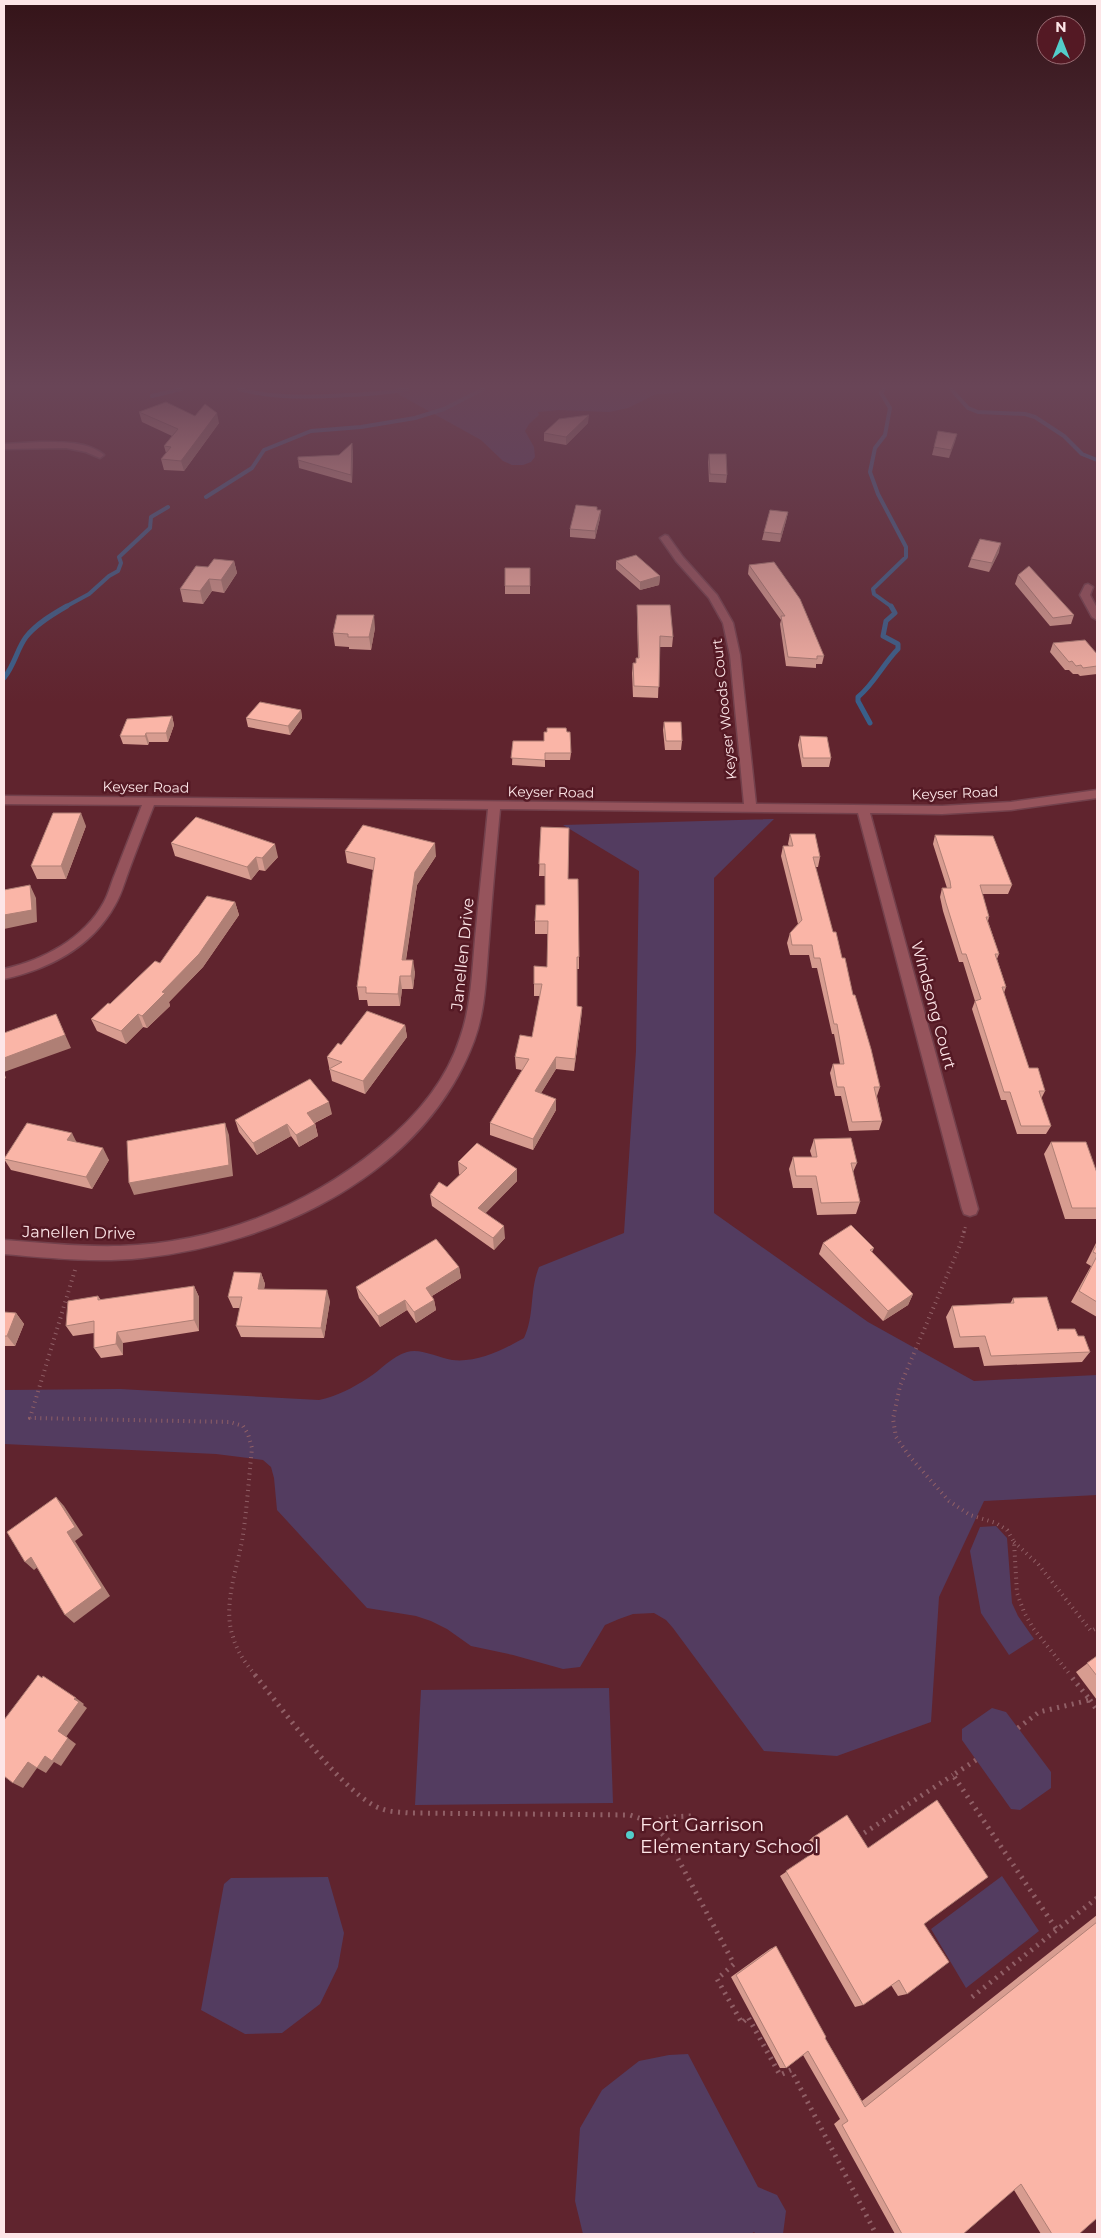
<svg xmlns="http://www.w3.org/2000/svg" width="1101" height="2238" viewBox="0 0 1101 2238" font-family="Montserrat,sans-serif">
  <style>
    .green { fill: #533c60 }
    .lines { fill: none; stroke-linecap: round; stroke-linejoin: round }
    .stream-far1 { stroke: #395f8a; stroke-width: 4 }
    .stream { stroke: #395f8a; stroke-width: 5 }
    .minor-casing { stroke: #73414c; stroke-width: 3 }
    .path-far2 { stroke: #905f66; stroke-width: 3; stroke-dasharray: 1 4; stroke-linecap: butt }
    .path-far1 { stroke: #905f66; stroke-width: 4; stroke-dasharray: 1 4.5; stroke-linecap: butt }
    .path { stroke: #905f66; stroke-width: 5; stroke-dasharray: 2 5.5; stroke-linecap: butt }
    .minor { fill: #96545c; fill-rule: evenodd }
    .wall { fill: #d79c90 }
    .shaded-wall { fill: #af7f75 }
    .building { fill: #fab5a7; stroke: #af7f75 }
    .poi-dot { fill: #53cdca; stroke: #541924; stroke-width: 2 }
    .labels { text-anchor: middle; stroke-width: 5; stroke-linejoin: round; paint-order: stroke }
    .far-street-label { font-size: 14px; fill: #fde5e7; stroke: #541924 }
    .street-label { font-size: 16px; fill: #fde5e7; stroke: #541924 }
    .near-poi-label { font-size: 19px; fill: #fde5e7; stroke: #541924; text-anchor: start }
  </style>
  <rect width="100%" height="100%" fill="#60242e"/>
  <path class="green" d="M389,389h295l-7,4 -21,1 -28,14 -19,4 -50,-2 -21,2 1,3 -10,9 -4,7 9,16 1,10 -4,5 -8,3h-11l-9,-4 -22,-21z
    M774,819l-60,59v335l154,109 106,59 123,-6v120l-113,6 -45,96 -8,125 -94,34 -73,-5 -91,-123 -7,-8 -12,-7 -21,1 -14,5 -14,6 -25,42 -17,2 -50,-14 -42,-9 -24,-17 -16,-8 -15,-5 -49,-8 -90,-98 -3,-32 -3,-11 -8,-7 -47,-6 -212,-10v-54l116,-1 199,11c17,-3 35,-13 49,-22 13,-8 24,-22 39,-26 14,-4 31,6 45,8 25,3 51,-10 72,-22 11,-24 5,-46 15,-71l85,-34 12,-182 3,-180 -76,-46z
    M996,1526l11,12 5,65 6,13 16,23 -25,16 -28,-42 -11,-62 10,-24z
    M609,1688l4,115 -198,2 6,-115z
    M992,1708l14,4 45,60v16l-31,22 -9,-1 -49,-69v-11z
    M1002,1876l37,55 -73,57 -35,-59z
    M328,1877l16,56 -6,34 -18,37 -38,29 -37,1 -44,-24 23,-126 7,-6z
    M688,2054l70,133 19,8 9,16 -3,23h-27l-2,-2 -3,2h-168l-8,-33 5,-73 22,-38 37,-29 30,-6z"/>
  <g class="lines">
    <path class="stream-far1" d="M239,389c37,10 73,8 111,6 19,-1 38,-2 57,-6
      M884,389l-3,4 9,15 -5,27 -10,13 -5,24 8,22 28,53v10l-33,32 1,5 18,13
      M951,389l17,19 10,4 47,2 10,3 29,19 18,18 15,6
      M152,396l29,-7
      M206,497l46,-29 12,-18 47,-19 50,-4 54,-9 29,-9 39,-20
      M65,607l24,-13 20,-18 9,-5 3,-8 -2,-6 31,-29 1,-11 17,-10"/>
    <path class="stream" d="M4,678c11,-14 13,-29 22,-41 10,-13 27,-23 41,-31
      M870,723l-12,-22v-4c16,-13 25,-33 40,-48v-5l-15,-8 3,-15 9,-8 -4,-7"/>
    <g class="minor-casing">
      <path id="minor" d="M40,442c20,0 48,-1 64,13l-4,3 -14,-6 -20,-4 -62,1v-5z
        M665,535l3,1 15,21 34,38 16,28 7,32 16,149 186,2 69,-4 86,-12v8l-86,12 -69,4 -72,-1 108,396 -2,5 -6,2 -6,-2 -2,-5 -104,-396 -358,-4c-4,43 -8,87 -11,130 -3,34 -3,70 -15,102 -50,133 -199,203 -332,217 -45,5 -93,0 -138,-4v-14c38,3 77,7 116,6 94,-3 185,-38 258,-98 36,-29 68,-66 82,-110 11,-31 12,-65 15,-99 4,-43 9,-87 13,-130l-334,-4c-9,23 -18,46 -26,68 -4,11 -7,22 -13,32 -23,42 -66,64 -111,74v-10c39,-9 80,-30 100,-67 5,-9 7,-19 11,-28 9,-23 18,-46 27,-69l-138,-1v-8l740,8 -14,-149 -7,-32 -14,-25 -33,-37 -16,-23z
        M1088,584l5,3 -3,8 7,13v12l-5,-3 -12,-22 5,-10z"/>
    </g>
    <path class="path-far2" d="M964,1233l2,-9"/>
    <path class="path-far1" d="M964,1231l-3,12 -61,143 -7,33 3,18 14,20 39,44 21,14 26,8 11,7 7,12 3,51 7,19 9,16 38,48
      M75,1270l-45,148 200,4 13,4 5,8 4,14c-3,29 -5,59 -9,87 -5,32 -21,70 -10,102 4,15 13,27 23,39
      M1014,1542l24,22 53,67 6,-3"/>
    <path class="path" d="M255,1675c26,32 91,123 127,134 8,3 18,3 27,4l221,2 21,7 17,18 66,124 -17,15 25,44 6,-6 32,58 11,-5 85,164
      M1090,1700l7,10
      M1018,1728l21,-16 51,-12 -20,-25
      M976,1760l-23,15 104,155
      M652,1822l18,-5 21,-1
      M858,1837l95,-62
      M972,1997l125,-99"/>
    <use href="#minor" class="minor"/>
  </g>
  <path class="wall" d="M139,412l56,4 24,7 -35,48 -20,-1 -3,-11 5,-6 -2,-7 8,-10 -30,-14z
    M588,423l-22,22 -22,-4v-8z
    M938,431l19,3 -8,24 -17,-3z
    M353,451l-1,32 -53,-15 -1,-8 41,-5z
    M709,454l18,21 -1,8 -17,-1 -1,-20z
    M597,510l3,8 -5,21 -25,-2v-8z
    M788,512l-2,9 -6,21 -18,-2 2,-8z
    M999,552l-10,20 -21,-5 3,-8z
    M234,561l3,12 -13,20 -12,-2 -9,13 -20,-2 -3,-13 28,-22z
    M616,561l44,15 -1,9 -19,5 -24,-21z
    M749,565l75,91 -2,8h-6v4l-30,-2 -6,-42 1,-4 -33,-46z
    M505,568h25v26h-25z
    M1018,575l56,40 -3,9 -21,2 -35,-42z
    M637,605l36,32 -1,10h-12l-2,51 -25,-1 -1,-24 1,-10h3v-5h2l-1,-42z
    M375,628l-4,22 -22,-1v-2l-14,-1 -2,-13z
    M1053,643l44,11v20l-17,2 -2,-2h-5l-4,-4h-4l-15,-18z
    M301,710l1,8 -12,17 -42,-8 -2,-9z
    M172,716l2,9 -6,17h-19l-1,3 -25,-1 -3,-8z
    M664,722l18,19 -1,9h-16l-2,-20z
    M800,736l31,22 -2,9h-27l-4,-22z
    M513,741l58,12 -1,7h-25v7l-33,-2z
    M86,826l-20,53h-29l-6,-13z
    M541,827l27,52 11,78v12h-2v37l5,1 -1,12 -7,52 -18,-2 -15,24 15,17 -23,40 -43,-15v-12l32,-53 -6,-1 -1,-12 17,-20 8,-41h-6v-12l13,-17 1,-33h-13v-13l10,-16v-29h-6z
    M790,834l30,23 -2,10h-3l18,65 9,26 11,37 27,92 -3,9 5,25 -3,9 -30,1 -8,-35h-6l-5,-23 3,-9h7l-6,-30h-2l-15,-66h-5l-3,-13h-19l-3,-12 3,-10 8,-9 -17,-68 2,-10h6l-1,-2z
    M935,835l77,50 -4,9h-26l7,23 -1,4 11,33 -2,5 9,28 -2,6 25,75 16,23 -4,8 10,27 -5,8h-29l-11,-34h-5l-29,-91 3,-8 -12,-39h-4l-16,-51 -3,-14 2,-9h5l-14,-44z
    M171,843l107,14 -13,14 -6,-1 -8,10 -76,-24z
    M345,851l91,5 -19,29 -11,75 9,12 -2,17h-11l-2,17h-32l-1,-6h-8l-2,-13 16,-117 -26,-7z
    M235,902l4,13 -36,52 -34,35 1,4 -23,22 -4,-1 -17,17 -29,-13 -6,-12 19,-15z
    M405,1025l2,12 -42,57 -33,-13 -5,-24 14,-12z
    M332,1114l-17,9 3,13 -19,11 -8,-11 -34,19 -18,-23 -4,-12z
    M814,1139l43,24 -4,9 7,30 -4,12 -39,1 -5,-27h-19l-4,-19 4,-12h19l-2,-6z
    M1051,1142l46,31v46h-32l-21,-65z
    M76,1143l33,17 -17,29 -81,-19 -7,-11z
    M458,1162l59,19 -32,32 20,25 -11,12 -62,-44 -2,-11 17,-8 13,-12 -1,-1z
    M1097,1241v76l-26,-15 20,-36 -5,-3z
    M823,1243l51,5 -2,4 41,42 -5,11 -25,16 -64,-67z
    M459,1267l2,11 -29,18 2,4 2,10 -20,13 -9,-13 -27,17 -21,-29 -3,-11z
    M261,1273l4,11 -1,5 66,12 -6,37 -83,-1 -5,-11 4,-18h-7l-5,-11z
    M194,1286l5,11v34l-76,12v12l-22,3 -7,-10v-15l-21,3 -7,-10 32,-30 3,4z
    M1013,1298l45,33 20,5 12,16 -8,10 -98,4 -5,-19 -25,1 -8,-31 6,-11 58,-2z
    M4,1312l12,1 8,11 -9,22h-11z
    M1097,1656v44l-21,-28z
    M812,1838l56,10 56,76 -17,70 -9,2 -7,-11 -28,20 -8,2 -75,-131 32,-22 -6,-11z
    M1097,1915v303l-18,16h-38l-27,-44 -51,44h-68l-61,-110 6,-5 -37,-64 -17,13h-6l-49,-91 39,-28 6,-3 49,92 37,63z"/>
  <path class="shaded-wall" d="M217,413l2,10 -35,48 -3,-10z
    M589,415l-1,8 -22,22v-8z
    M957,434l-2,8 -6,16 2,-8z
    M352,443l1,8 -1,32 -1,-8z
    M601,510l-1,8 -5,21v-8z
    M788,512l-2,9 -6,21 1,-8z
    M1001,543l-2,9 -10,20 3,-9z
    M234,561l3,12 -13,20 -3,-13z
    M660,576l-1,9 -19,5v-8z
    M209,579l3,12 -9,13 -3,-13z
    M374,615l1,13 -4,22 -2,-13z
    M301,710l1,8 -12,17 -2,-9z
    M172,716l2,9 -6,17 -2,-9z
    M146,733l3,9 -1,3 -3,-9z
    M81,813l5,13 -20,53 -5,-13z
    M435,843l1,13 -19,29 -13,87 -2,-12 13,-88z
    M275,844l3,13 -13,14 -3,-13z
    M256,857l3,13 -8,10 -4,-13z
    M30,885l6,13 1,24 -33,7v-14z
    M235,902l4,13 -36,52 -34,35 1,4 -23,22 -5,-12z
    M413,960l2,12 -2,17 -2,-13z
    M400,976l2,13 -2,17 -2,-12z
    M582,1007l-1,12 -7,52 1,-12z
    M56,1014l15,34 -67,24 2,6 -2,1v-21z
    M138,1014l5,13 -17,17 -5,-13z
    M405,1025l2,12 -42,57 -2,-13z
    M556,1057v12l-21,34v-12z
    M556,1099v11l-23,40v-11z
    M329,1102l3,12 -22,11 -3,-12z
    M225,1123l4,12 4,41 -99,19 -5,-12z
    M287,1124l4,12 -34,19 -4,-12z
    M315,1124l3,12 -19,11 -3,-12z
    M72,1133l6,12 -11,-5z
    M103,1148l6,12 -17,29 -6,-12z
    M517,1169v12l-38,39 -1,-12z
    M504,1226l1,12 -11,12 -1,-12z
    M459,1267l2,11 -34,21 -1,-11z
    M261,1273l4,11 -3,16 -4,-11z
    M194,1286l5,11v34l-5,-11z
    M327,1290l3,11 -6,37 -3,-10z
    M913,1294l-5,11 -25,16 5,-10z
    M405,1300l2,10 -27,17 -2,-11z
    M434,1300l2,10 -20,13 -2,-11z
    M16,1313l8,11 -9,22 -8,-10z
    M117,1332l6,11v12l-7,-11z
    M56,1497l8,9 19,29 -8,6 35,55 -36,27 -9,-8 2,-83z
    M31,1557l9,8 -6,5 -9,-8z
    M76,1698l8,6 -1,1 4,3 -21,29 -8,-6z
    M68,1738l8,6 -15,22 -7,-4 -8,11 -9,-5 -14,20 -10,-5 15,-21 17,-6z"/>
  <path class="building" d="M166,402l29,14 10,-12 12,9 -36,48 -20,-2 10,-12 -7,-1 14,-17 -39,-17z
    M589,415l-23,22 -22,-4 15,-14z
    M938,431l19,3 -6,16 -17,-3z
    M352,443l-1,32 -53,-15v-3l41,-2z
    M709,454h17l1,21 -17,-1z
    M576,505l21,2v3h4l-6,21 -25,-2z
    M770,510l18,2 -7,22 -17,-2z
    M980,539l21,4 -9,20 -21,-4z
    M636,555l24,21 -20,6 -24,-21z
    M214,559l20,2 -13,19 -12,-1 -9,12 -20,-2 16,-23 12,1z
    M774,562l26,37 24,57h-7v3l-29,-2 -7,-41h4l-36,-51z
    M1029,566l45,49 -21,3 -35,-43z
    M505,568h25v18h-25z
    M637,605h33l3,32 -13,-1 -1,51 -25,-1 -1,-23h3v-5h3z
    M337,615h37l-5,22h-21v-3l-15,-1z
    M1085,640l12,14v12l-14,2 -2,-3 -5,1 -4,-5 -3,1 -16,-19z
    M260,702l41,8 -13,16 -42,-8z
    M172,716l-6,17h-20l-1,3h-25l7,-17z
    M664,722h17l1,19h-16z
    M547,728h19l1,4h3l1,21h-26v7l-34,-2 2,-17h31v-9h3z
    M800,736l27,1 4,21h-28z
    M53,813h28l-20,53h-30z
    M196,817l79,27 -13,14 -6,-1 -9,10 -76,-24z
    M363,825l72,18 -20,29 -13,88h11l-2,16h-11l-2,18 -32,-1v-6h-9l18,-129 -30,-7z
    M541,827l28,1 -1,51h10l1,78h-2v49l5,1 -7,52 -19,-2 -21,34 21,8 -23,40 -43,-16 39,-64 -14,-2 5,-22 12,2 10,-53h-8v-18l13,1 1,-46h-13l1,-16h9v-41h-6z
    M790,834h25l5,23h-7l20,75h3l6,26h3l8,37h2l16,54 9,38h-6l8,34 -30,1 -8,-35h-7l-4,-23h11l-7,-40h-3l-14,-66h-6l-2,-13h-20l-2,-12 12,-13 -19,-74h10z
    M935,835l58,1 19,49h-32l9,32h-3l13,37h-4l11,33h-4l27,81h9l7,23h-6l12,35h-30l-11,-34h-6l-29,-91 6,-2 -15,-45h-4l-16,-51 -4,-15h9l-1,-7z
    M30,885l2,25 -28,5v-25z
    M207,896l28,6 -36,52 -37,38 3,1 -23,23 -4,-2 -17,17 -30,-12 17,-16 2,1 45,-43 5,2z
    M367,1011l38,14 -42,56 -34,-12 13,-7 -15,-5 11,-14 3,2z
    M56,1014l9,21 -61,23v-25z
    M310,1079l19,23 -22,11 8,11 -19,11 -9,-11 -34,19 -18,-23z
    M27,1123l45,10 -5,7 36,8 -17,29 -82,-18z
    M225,1123l4,42 -100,18 -2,-42z
    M851,1138l6,25h-6l9,39 -39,1 -5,-27h-20l-3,-19h24l-3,-18z
    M1051,1142h35l11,31v35h-25z
    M477,1143l40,26 -39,39 26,18 -11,12 -63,-43 9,-13 8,5 20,-19 -9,-6z
    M851,1225l23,23 -4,2 43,44 -25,17 -65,-68z
    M436,1239l23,28 -33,21 8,12 -20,12 -9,-12 -27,16 -22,-29z
    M1097,1244v10l-4,-2z
    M1097,1256v46l-18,-11z
    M234,1272l27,1 -3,16 69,1 -6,38 -85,-2 6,-29h-14z
    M194,1286v34l-77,12 -1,12 -22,4v-27l-28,5 2,-25 30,-5v4z
    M1047,1297l11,34 1,-2h16l3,7h6l6,16 -99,4 -6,-20 -25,1 -8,-31 62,-3 -1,-5z
    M4,1312l12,1 -9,23h-3z
    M56,1497l19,30 -8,5 35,56 -37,27 -34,-58 -6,5 -18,-30z
    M1097,1656v20l-10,-13z
    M38,1675l4,3 1,-2 33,22 -2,1 5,3 -21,29 10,7 -16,23 -7,-5 -8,12 -9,-6 -15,21 -9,-7v-56z
    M937,1800l51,77 -64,47 25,38 -42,32 -8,-14 -36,25 -77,-134 33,-22 -7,-11 35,-23 21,33z
    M1097,1922v296l-18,16h-27l-31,-50 -58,50h-61l-60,-109 6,-4 -40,-70 -22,17 -50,-93 40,-29 50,91 -1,1 40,69z"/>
  <linearGradient id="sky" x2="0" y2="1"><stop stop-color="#351419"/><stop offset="0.55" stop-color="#694557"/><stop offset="1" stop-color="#694557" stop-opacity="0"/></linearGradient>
  <rect width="1101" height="703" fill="url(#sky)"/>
  <circle class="poi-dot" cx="630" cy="1835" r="5"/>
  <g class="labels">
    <g class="far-street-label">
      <text transform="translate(724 709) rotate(-96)" y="5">Keyser Woods Court</text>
      <text transform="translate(146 787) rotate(1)" y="5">Keyser Road</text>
      <text transform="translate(551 792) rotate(1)" y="5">Keyser Road</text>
      <text transform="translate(955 793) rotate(-2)" y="5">Keyser Road</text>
    </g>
    <g class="street-label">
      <text transform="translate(462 954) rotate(-84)" y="6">Janellen Drive</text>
      <text transform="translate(934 1005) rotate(75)" y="6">Windsong Court</text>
      <text transform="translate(79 1232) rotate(1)" y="6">Janellen Drive</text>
    </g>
    <g class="near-poi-label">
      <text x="640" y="1831">Fort Garrison<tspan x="640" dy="22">Elementary School</tspan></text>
    </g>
  </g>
  <rect width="1101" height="2238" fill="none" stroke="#fde5e7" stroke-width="10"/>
  <g transform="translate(1061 40)"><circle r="24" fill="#541924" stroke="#986b72"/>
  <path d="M0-4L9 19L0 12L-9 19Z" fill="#53cdca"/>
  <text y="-8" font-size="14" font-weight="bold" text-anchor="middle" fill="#fde5e7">N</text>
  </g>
</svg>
